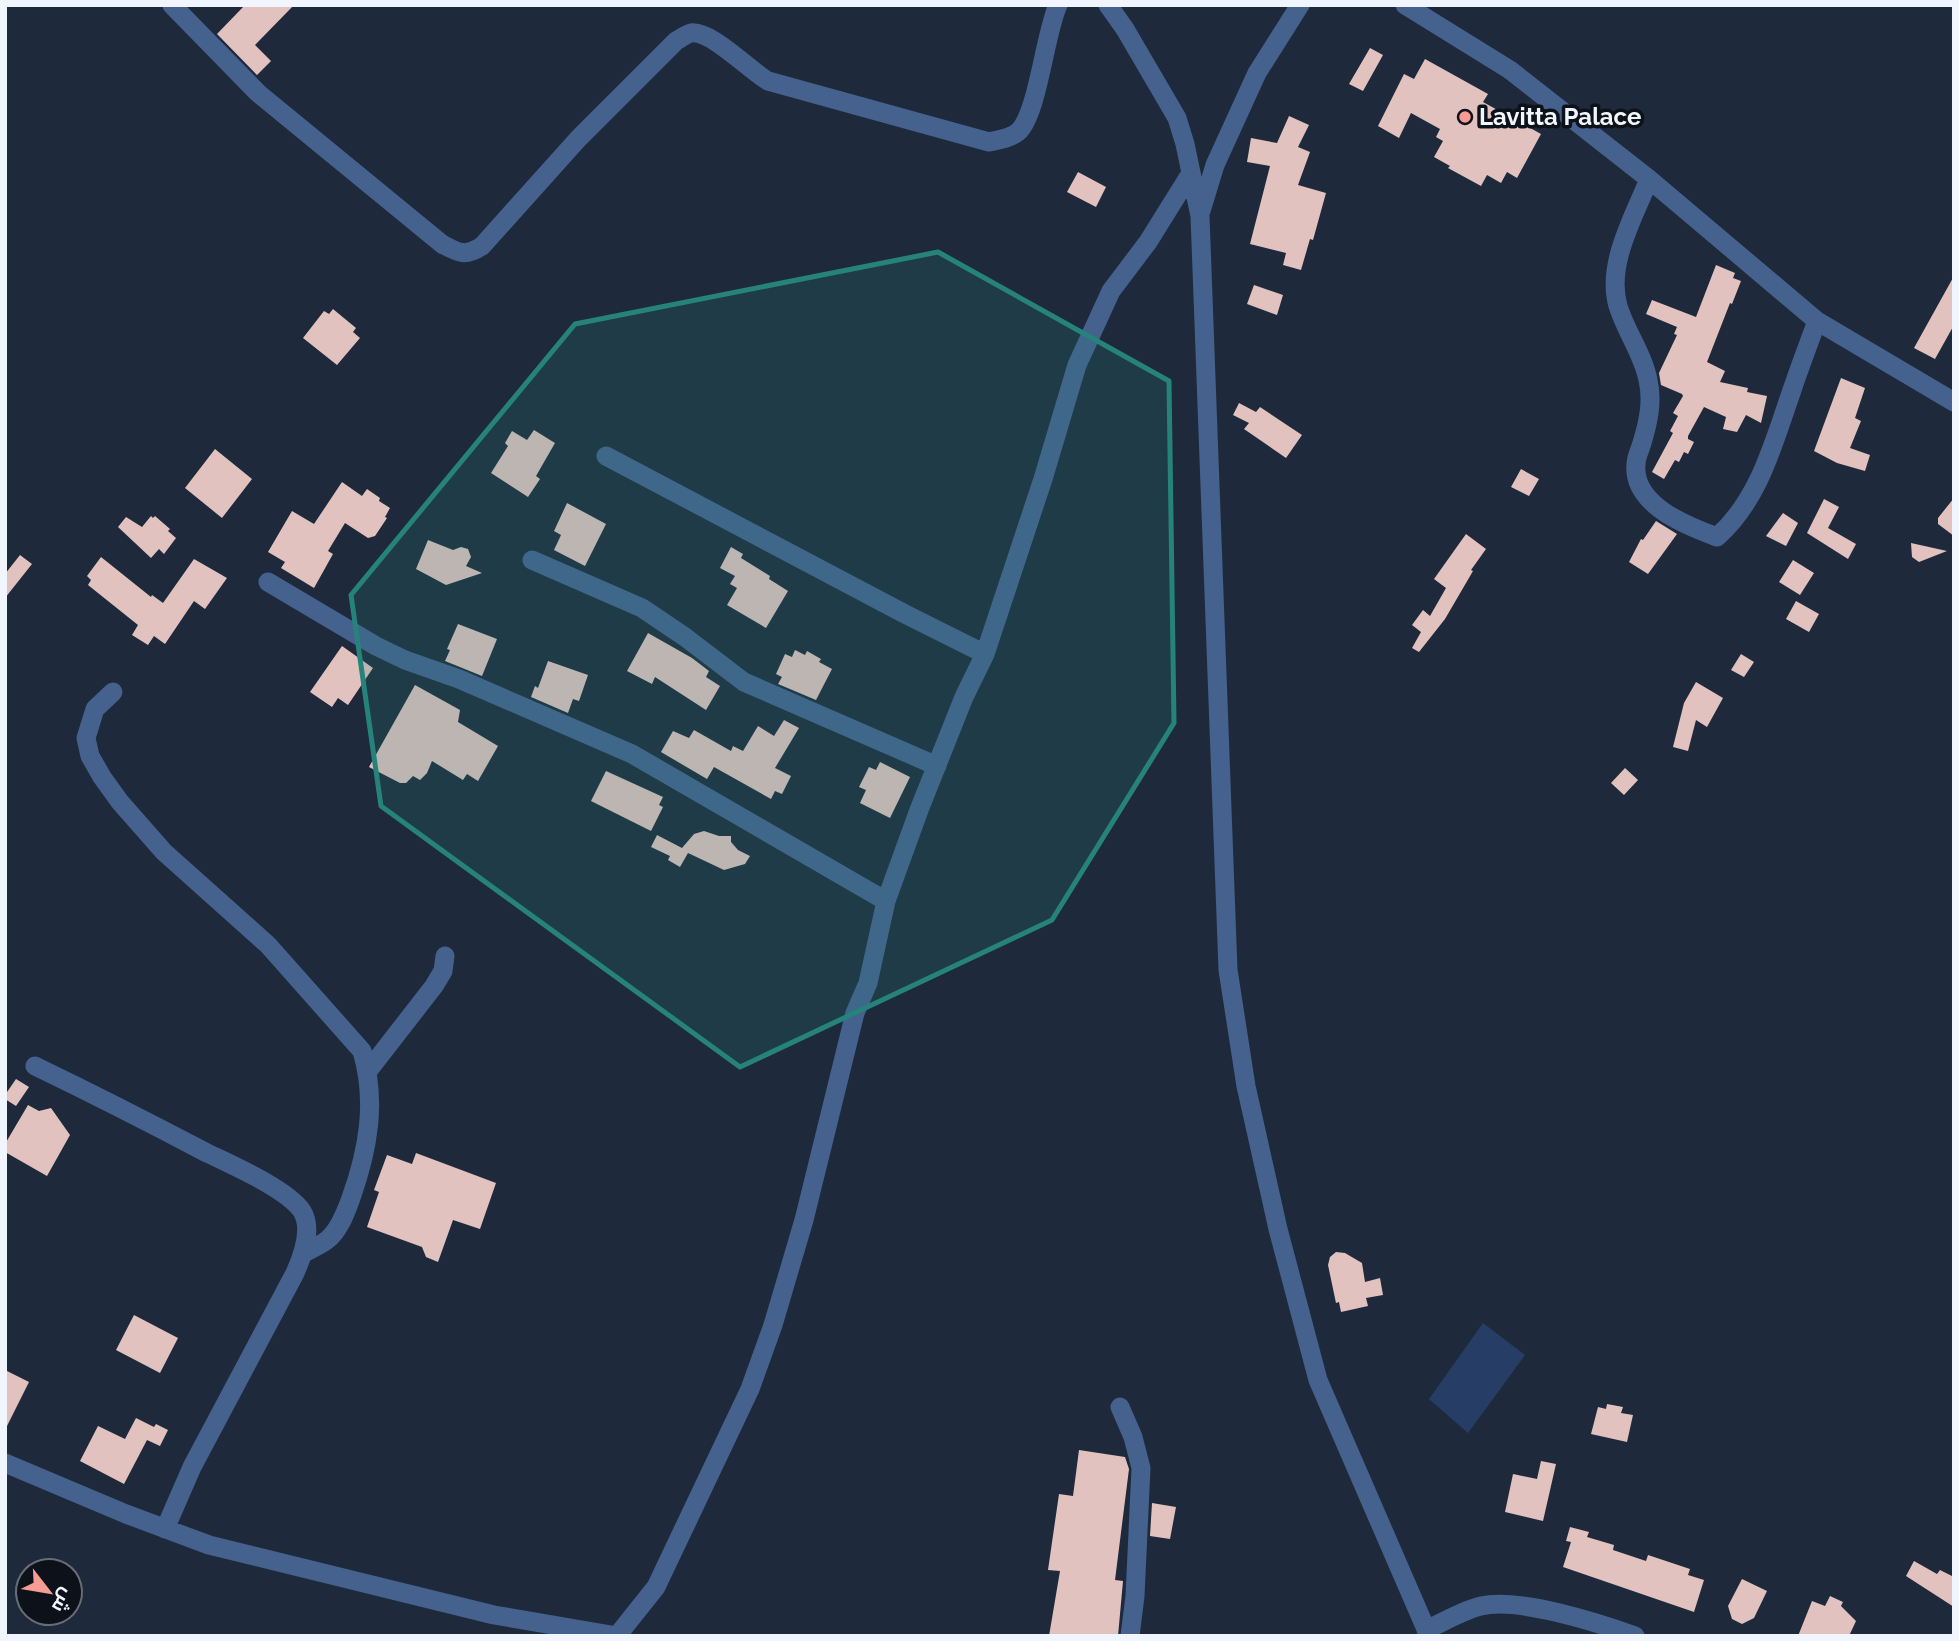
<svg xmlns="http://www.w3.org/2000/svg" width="1959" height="1641" viewBox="0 0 1959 1641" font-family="Raleway,Cairo,sans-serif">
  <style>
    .green { fill: #263e65 }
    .building { fill: #e2c2bf }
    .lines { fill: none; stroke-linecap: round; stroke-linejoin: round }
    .minor { stroke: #45618d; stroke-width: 19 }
    .marked { fill: #26837c; fill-opacity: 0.2; stroke: #26837c; stroke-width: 5; stroke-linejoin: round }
    .poi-dot { fill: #f59c95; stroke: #0d121a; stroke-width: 2.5 }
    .labels { text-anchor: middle; stroke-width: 7; stroke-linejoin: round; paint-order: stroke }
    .poi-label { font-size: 24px; font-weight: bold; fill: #f1f5fd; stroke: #0d121a; text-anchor: start }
  </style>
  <rect width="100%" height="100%" fill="#1e2a3b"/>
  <path class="green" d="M1483,1323l42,32 -57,78 -39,-34z"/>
  <path class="building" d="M245,5h49l-39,40 16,16 -14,14 -40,-41z
    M1370,48l13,7 -20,36 -14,-7z
    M1425,59l63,35 -5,8 58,32 -24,44 -10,-6 -6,11 -14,-8 -6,11 -33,-18 2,-2 -16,-9 9,-16 -7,-4 4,-8 -29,-16 -12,25 -21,-12 26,-52 10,5z
    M1289,116l20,9 -11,22 12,5 -12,33 28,8 -13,47 -3,-1 -9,31 -18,-5 3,-12 -36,-9 20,-78 -23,-4 4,-24 26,5z
    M1078,172l28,15 -10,20 -29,-15z
    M1716,265l19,8 -2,5 8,3 -9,23 -2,-1 -23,59 18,9 -5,11 28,6 -1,4 20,4 -6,27 -15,-8 -9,17 -14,-3 3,-12 -22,-10 -16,29v3l6,3 -6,12 -4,-2 -5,10 -4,-2 -11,19 -12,-7 21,-39 -3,-2 8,-15 -5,-3 10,-17 -1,-2 -21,-9 -2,-12 18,-38 -3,-1 3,-7 -31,-13 6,-14 44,17z
    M1954,276v49l-19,34 -21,-11z
    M1254,285l29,10 -6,20 -30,-11z
    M333,309l23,19 -3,4 7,6 -23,27 -34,-27 21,-27 5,3z
    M1841,378l24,10 -10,30 6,3 -11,27 20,7 -5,16 -28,-8 -23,-12z
    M1239,403l17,9 4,-5 42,28 -16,23 -42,-29 5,-6 -16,-8z
    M534,430l21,13 -19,33 4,3 -12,18 -37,-24 17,-27 -3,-3 7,-12 15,9z
    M215,449l37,30 -30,39 -37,-30z
    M1521,469l18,10 -10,17 -18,-9z
    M342,482l20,14 5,-7 13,9 -1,3 11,7 -5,9 2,1 -12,18 -7,2 -23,-15 -17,28 5,3 -19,34 -33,-20 4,-6 -17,-10 24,-41 22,13z
    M1954,498v38l-16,-12v-6z
    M1824,499l15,8 -11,21 28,16 -8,15 -41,-26z
    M567,503l39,21 -21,42 -31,-16 7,-15 -7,-4z
    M1783,513l15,10 -12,23 -20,-10z
    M151,516l2,2 2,-2 15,13 -2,2 8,7 -12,16 -5,-5 -8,9 -33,-31 8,-10 16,10z
    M1656,521l21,13 -29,40 -19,-12 12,-23 2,1z
    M1466,534l20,15 -15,21 2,1 -28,48 -26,33 -7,-4 9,-16 -9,-7 11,-15 7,6 16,-28 -12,-9z
    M428,540l25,10 8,-3 7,2 3,8 -5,9 16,7 -36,12 -30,-16z
    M1911,543l36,8 -28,11 -7,-5z
    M731,547l12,7 -2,4 29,18 -1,3 19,12 -22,37 -39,-23 10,-17 -7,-4 5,-8 -15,-8z
    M20,555l12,9 -27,34v-24z
    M101,557l50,40 1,-2 11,8 31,-44 33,19 -22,31 -11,-8 -29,43 -11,-8 -6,9 -16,-10 6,-10 -50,-40 3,-5 -4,-4z
    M1793,560l21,13 -14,22 -21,-13z
    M1796,601l23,13 -10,18 -23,-13z
    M458,624l39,15 -15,37 -37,-15 5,-11 -3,-1z
    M648,633l44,25 17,13 -3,6 14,9 -14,24 -51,-33 -3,7 -25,-13z
    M342,646l31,22 -25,37 -10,-7 -6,9 -22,-15z
    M795,650l10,5 2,-4 14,8 -2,3 13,7 -16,31 -38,-16 4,-7 -6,-3 9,-20 7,3z
    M1741,654l13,8 -10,15 -13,-7z
    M548,661l40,14 -9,26 -6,-2 -5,14 -37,-16 4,-11 3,2z
    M1696,682l27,16 -16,29 -11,-7 -8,31 -15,-4 11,-44z
    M415,685l45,25 -2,12 40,24 -20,35 -11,-7 -4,6 -31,-19 -5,12 -7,7 -7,-4 -7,7h-6l-31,-16z
    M784,720l15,8 -24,40 16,8 -9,18 -7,-3 -4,8 -57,-32 -7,12 -46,-27 12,-21 16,7 5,-8 37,21 2,-5 10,5 15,-25 16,10z
    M880,762l30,15 -20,41 -30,-15 6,-13 -7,-3 10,-20 7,3z
    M1625,768l13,12 -14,15 -13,-12z
    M606,771l57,26 -4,8 4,2 -12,24 -60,-30z
    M704,831l15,5h12v6l7,8 12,6 -5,8 -21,6 -36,-17 -8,14 -12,-7 2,-4 -19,-9 6,-12 25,13 12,-14z
    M16,1079l13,8 -13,19 -11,-7v-4z
    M28,1105l11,6 12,-3 19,27 -23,41 -42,-24v-8z
    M416,1153l80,30 -16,46 -27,-9 -15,42 -12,-5 -4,-10 -55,-20 12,-35 -5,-2 13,-35 25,9z
    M1336,1252l9,1 17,10 3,19 15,-4 3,17 -17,3 2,8 -27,6 -2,-10 -3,1 -8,-38 2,-8z
    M134,1315l44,23 -18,35 -44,-23z
    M5,1370l24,12 -24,48z
    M1607,1404l16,3 -2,6 12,2 -6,27 -36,-8 7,-27 8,2z
    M136,1418l18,9 2,-3 12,6 -8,16 -13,-6 -23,44 -44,-23 18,-35 27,13z
    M1079,1450l46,7 4,12 -14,111 8,1 -5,55h-69l11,-65 -12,-1 11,-76 14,2z
    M1541,1461l15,3 -13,57 -38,-9 8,-38 24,5z
    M1152,1503l24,4 -6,32 -20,-3z
    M1570,1527l19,5 -2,5 27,8 -1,5 33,11 2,-6 42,14 -2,6 16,5 -10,32 -131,-45 8,-25 -5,-1z
    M1914,1561l23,13 3,-4 14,7v30l-48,-31z
    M1742,1579l25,12 -13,27 -12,6 -10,-5 -4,-13z
    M1830,1596l13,6 -2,4 15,15 -7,15h-51l14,-35 13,5z"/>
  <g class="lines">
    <path class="minor" d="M172,5l86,88 184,151c17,9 23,13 40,2l96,-107 98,-98c4,-2 10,-7 15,-8 20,-3 58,37 77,48l221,61c9,-2 23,-4 30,-11 19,-19 26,-98 39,-126
      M1108,5l17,24 52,89 8,26 15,72 28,754 18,116 32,143 40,151 111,256
      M1405,5l105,65 139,109 168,142 137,81
      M1649,179c-15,38 -43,85 -31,127 8,26 25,48 30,74 5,22 0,43 -6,63 -2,7 -6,14 -6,21 -4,41 51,62 81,73 42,-37 56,-93 74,-144 8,-24 17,-48 26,-72
      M1201,211l14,-46 42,-92 43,-68
      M606,456l299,158 80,40
      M532,560l110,48 43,29 59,45 193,84
      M268,582l108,64 29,14 54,19 173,75 254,147
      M113,692l-18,17 -9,29 4,18 12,21 18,25 44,50 104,93 94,106c15,51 6,99 -11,147 -5,14 -12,33 -24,42 -6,5 -16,9 -23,13
      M35,1066c58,28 115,57 172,87 25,12 80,36 95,58 11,18 1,44 -7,62l-103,194 -27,62
      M368,1071l66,-85 9,-15 2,-15
      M1120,1407l13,30 8,31 -6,128 -5,40
      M5,1463l121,51 83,31 285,70 123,21
      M1426,1630c18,-8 37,-20 55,-24 37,-9 118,17 154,30
      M617,1636l39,-49 94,-198 23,-64 31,-105 51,-207 13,-30 18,-82 33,-91 45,-113 21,-43 58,-175 34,-114 34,-74 37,-49 43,-69"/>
  </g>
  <path class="marked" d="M938,252l231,129 5,342 -122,197 -312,147 -359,-261 -30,-211 224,-271z"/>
  <circle class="poi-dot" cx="1465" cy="117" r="7"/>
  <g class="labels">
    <g class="poi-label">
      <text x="1479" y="125">Lavitta Palace</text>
    </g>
  </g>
  <rect width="1959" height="1641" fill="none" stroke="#f1f5fd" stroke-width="14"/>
  <g transform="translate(49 1592) rotate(121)"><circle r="33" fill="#0d121a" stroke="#686d75" stroke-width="2"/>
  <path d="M0-5L12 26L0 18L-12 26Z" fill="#f59c95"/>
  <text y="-10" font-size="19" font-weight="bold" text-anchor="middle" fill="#f1f5fd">ش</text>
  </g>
</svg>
